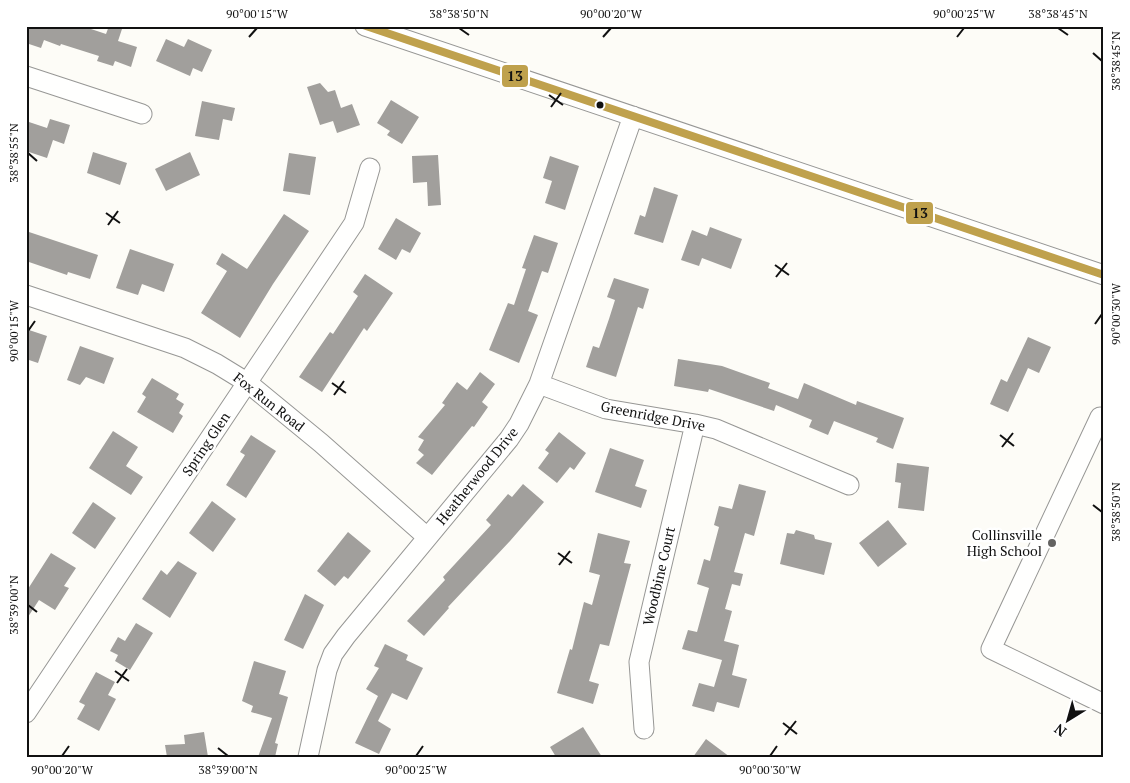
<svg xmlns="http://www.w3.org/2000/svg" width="1130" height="783" viewBox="0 0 1130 783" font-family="'PT Serif',serif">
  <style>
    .building { fill: #a19f9c }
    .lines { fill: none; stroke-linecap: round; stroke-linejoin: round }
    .minor-casing { stroke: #979795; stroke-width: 21 }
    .minor { stroke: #fffffe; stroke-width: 19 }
    .bus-1-casing { stroke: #fff; stroke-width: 11 }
    .bus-1 { stroke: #bfa14d; stroke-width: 8 }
    .ticks { fill: none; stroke: #111; stroke-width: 2 }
    .bus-dot { fill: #111; stroke: #fff; stroke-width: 2 }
    .poi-dot { fill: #646362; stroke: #fff; stroke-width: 2 }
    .labels { text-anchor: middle; stroke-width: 5; stroke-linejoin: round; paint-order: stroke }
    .street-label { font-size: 14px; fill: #111; stroke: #fff }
    .poi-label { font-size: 14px; fill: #111; stroke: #fff; text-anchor: end }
    .line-badge { stroke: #fff; stroke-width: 2 }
    .pale-badge-label { font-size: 14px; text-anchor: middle; font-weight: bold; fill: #111 }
    .neatline { fill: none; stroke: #111; stroke-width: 2 }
    .ticks-label { font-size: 12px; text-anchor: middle; fill: #111 }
  </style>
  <rect width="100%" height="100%" fill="#fdfcf7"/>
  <path class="building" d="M26,26h56l24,8 3,-8h14l-5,15 19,6 -6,20 -16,-6 -2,5 -16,-5 2,-5 -38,-12 -1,2 -16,-6 -3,8 -15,-5z
    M166,39l18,8 4,-8 24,11 -10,22 -9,-4 -3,8 -34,-15z
    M320,83l8,9 7,-2 6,18 11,-4 8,21 -23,8 -4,-12 -13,4 -13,-38z
    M391,100l28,17 -17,27 -15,-9 3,-4 -13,-8z
    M202,101l33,7 -3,13 -9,-2 -4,21 -24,-4z
    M50,119l20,6 -6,19 -11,-4 -6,18 -21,-7v-30l21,7z
    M93,152l34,11 -7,22 -33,-12z
    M190,152l10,23 -34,16 -11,-22z
    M289,153l27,4 -6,38 -27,-4z
    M438,155l3,50 -13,1 -1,-24 -14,1 -1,-27z
    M550,156l29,10 -14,44 -20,-7 7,-22 -9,-3z
    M654,187l24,8 -15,48 -29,-9 6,-19 5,2z
    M284,214l25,17 -36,53 -33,54 -39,-25 26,-42 -11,-7 6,-11 25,16z
    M396,218l25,15 -11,20 -8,-4 -6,11 -18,-11z
    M710,227l32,12 -11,30 -29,-11 -3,8 -18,-6 11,-30 15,6z
    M26,231l72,24 -8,24 -22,-7 -1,3 -41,-14z
    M534,235l24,8 -10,30 -6,-2 -14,40 10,4 -19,48 -30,-13 19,-47 6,2 12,-36 -4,-1z
    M130,249l44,15 -10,28 -22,-8 -4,11 -22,-7z
    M365,274l28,19 -26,38 -3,-3 -42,64 -23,-15 31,-45 3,2 25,-38 -5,-4z
    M614,278l35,11 -6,20 -5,-2 -22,70 -30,-10 7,-21 6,2 10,-29 6,-19 -8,-3z
    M26,329l21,7 -9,27 -12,-4z
    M1028,337l23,10 -12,26 -11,-5 -20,44 -18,-8 11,-25 6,3z
    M80,346l34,12 -10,26 -18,-7 -6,8 -13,-5z
    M678,359l44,7 48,17 -2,5 30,11 6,-16 52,22 1,-4 47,17 -11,31 -17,-7 2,-4 -44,-17 -6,14 -19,-8 3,-7 -36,-15 -2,6 -65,-22 -1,3 -34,-6z
    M480,372l15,12 -13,18 6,5 -14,20 -2,-1 -40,49 -16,-12 8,-8 -6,-5 6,-10 -6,-3 27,-32 -3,-2 15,-21 10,8z
    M152,378l27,16 -3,5 8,5 -5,9 4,3 -10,17 -36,-21 9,-15 -4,-3z
    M113,431l25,16 -12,19 17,11 -12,18 -42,-27z
    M559,432l27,21 -12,17 -4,-3 -13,16 -19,-15 11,-15 -4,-3z
    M251,435l25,16 -30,47 -20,-13 19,-30 -5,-3z
    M610,448l34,12 -9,26 12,4 -6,18 -46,-16z
    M897,463l32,4 -5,44 -26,-3 3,-25 -6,-1z
    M523,484l21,18 -34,39 -62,66 1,1 -25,28 -17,-15 38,-41 -2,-3 48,-52 -5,-5 22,-26 4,3z
    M739,484l27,7 -12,45 -9,-3 -11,39 9,2 -3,12 -8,-2 -7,25 7,2 -8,30 15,4 -7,30 15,4 -8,29 -22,-6 -3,10 -22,-6 7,-23 15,4 8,-27 -40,-11 6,-19 9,2 12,-44 -12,-4 7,-25 6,2 9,-34 -5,-2 5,-19 13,3z
    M212,501l24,18 -23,33 -24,-19z
    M93,502l23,16 -21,31 -23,-16z
    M888,520l19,24 -29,23 -19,-24z
    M796,530l18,5 1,4 17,4 -8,32 -44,-11 7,-31 7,1z
    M348,532l23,19 -23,28 -4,-3 -9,10 -18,-15z
    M598,533l32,8 -6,22 7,1 -22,82 -9,-2 -11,37 10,3 -6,20 -36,-11 13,-44 2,1 12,-48 8,3 8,-30 -11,-3z
    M51,553l25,15 -12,18 5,2 -14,22 -16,-10 -13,20v-28z
    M178,561l19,12 -27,45 -28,-19 19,-29 6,5z
    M305,594l19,11 -21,44 -19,-9z
    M136,623l17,10 -23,37 -15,-9 3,-6 -8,-4 8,-14 7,4z
    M385,644l23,11 -2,5 17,8 -16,32 -15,-7 -14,28 13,8 -12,25 -24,-11 23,-47 -12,-7 13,-21 -5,-2z
    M254,661l32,10 -7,23 9,3 -13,46 3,1 -3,13h-17l14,-39 -21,-6 2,-6 -11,-5z
    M96,672l19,10 -7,13 8,4 -17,32 -22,-12 8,-14 -6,-3z
    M583,727l19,30h-46l-6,-10z
    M204,732l4,25h-41l-2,-12 20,-1 -1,-9z
    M706,739l24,18h-37z"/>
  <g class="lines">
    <g class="minor-casing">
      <path id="minor" d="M365,26l739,249
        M26,76l116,38
        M26,295l159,53 32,16 31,19 73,60 106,94
        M539,384l67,25 89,15 21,5 133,56
        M1104,419l-4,-2 -109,232 113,55
        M26,713l328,-490 16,-55
        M644,729l-5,-67 56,-238
        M308,757l19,-87 6,-16 13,-18 163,-197 10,-15 20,-40 94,-268"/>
    </g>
    <use href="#minor" class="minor"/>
    <g class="bus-1-casing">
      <path id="bus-1" d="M366,26l738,249"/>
    </g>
    <use href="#bus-1" class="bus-1"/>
  </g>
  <path class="ticks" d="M459,28l10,7M1058,28l10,7M249,37l8,-9M603,37l8,-9M957,37l7,-9M1093,53l9,8M549,95l14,10M551,107l10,-14M28,153l9,8M106,213l14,10M108,225l10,-14M775,265l14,10M776,277l11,-14M1095,324l7,-10M28,331l7,-10M332,383l14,10M334,395l10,-14M1000,435l14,11M1002,447l11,-14M1093,505l9,7M558,553l14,10M559,565l11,-14M28,605l9,7M115,671l14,10M117,683l10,-14M783,723l14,11M785,735l11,-14M218,748l10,8M62,756l7,-10M416,756l7,-10M770,756l7,-10"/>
  <circle class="bus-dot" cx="600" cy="105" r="4.5"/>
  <circle class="poi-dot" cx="1052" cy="543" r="5"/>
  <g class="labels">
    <g class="street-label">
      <text transform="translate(269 402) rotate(38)" y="5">Fox Run Road</text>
      <text transform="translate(653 416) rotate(11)" y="5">Greenridge Drive</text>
      <text transform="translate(206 444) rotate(-56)" y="5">Spring Glen</text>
      <text transform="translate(477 476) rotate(-51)" y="5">Heatherwood Drive</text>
      <text transform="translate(659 576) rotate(-77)" y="5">Woodbine Court</text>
    </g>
    <g class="poi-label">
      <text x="1042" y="540">Collinsville<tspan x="1042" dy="16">High School</tspan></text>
    </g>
  </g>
  <g class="line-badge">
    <rect x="501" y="64" width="28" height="24" rx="5" fill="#bfa14d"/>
    <rect x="905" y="201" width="29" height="24" rx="5" fill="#bfa14d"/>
  </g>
  <g class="pale-badge-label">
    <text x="515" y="81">13</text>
    <text x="920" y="218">13</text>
  </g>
  <rect width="1130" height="783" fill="none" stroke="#ffffff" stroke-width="55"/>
  <g transform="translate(1068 720) rotate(217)" stroke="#ffffff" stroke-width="4" paint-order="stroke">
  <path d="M0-4L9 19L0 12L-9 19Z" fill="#111111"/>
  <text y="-8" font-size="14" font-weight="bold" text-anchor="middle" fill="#111111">N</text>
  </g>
  <rect x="28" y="28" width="1074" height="728" class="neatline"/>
  <g class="ticks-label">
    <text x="257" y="18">90°00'15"W</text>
    <text x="459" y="18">38°38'50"N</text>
    <text x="611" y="18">90°00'20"W</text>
    <text x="964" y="18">90°00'25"W</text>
    <text x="1058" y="18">38°38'45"N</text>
    <text transform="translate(1116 61) rotate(-90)" y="4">38°38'45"N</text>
    <text transform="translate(14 153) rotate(-90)" y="4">38°38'55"N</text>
    <text transform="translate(1116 314) rotate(-90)" y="4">90°00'30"W</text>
    <text transform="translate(14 331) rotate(-90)" y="4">90°00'15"W</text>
    <text transform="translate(1116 512) rotate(-90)" y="4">38°38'50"N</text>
    <text transform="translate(14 605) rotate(-90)" y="4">38°39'00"N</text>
    <text x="62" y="774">90°00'20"W</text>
    <text x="228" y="774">38°39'00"N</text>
    <text x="416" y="774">90°00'25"W</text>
    <text x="770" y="774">90°00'30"W</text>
  </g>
</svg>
